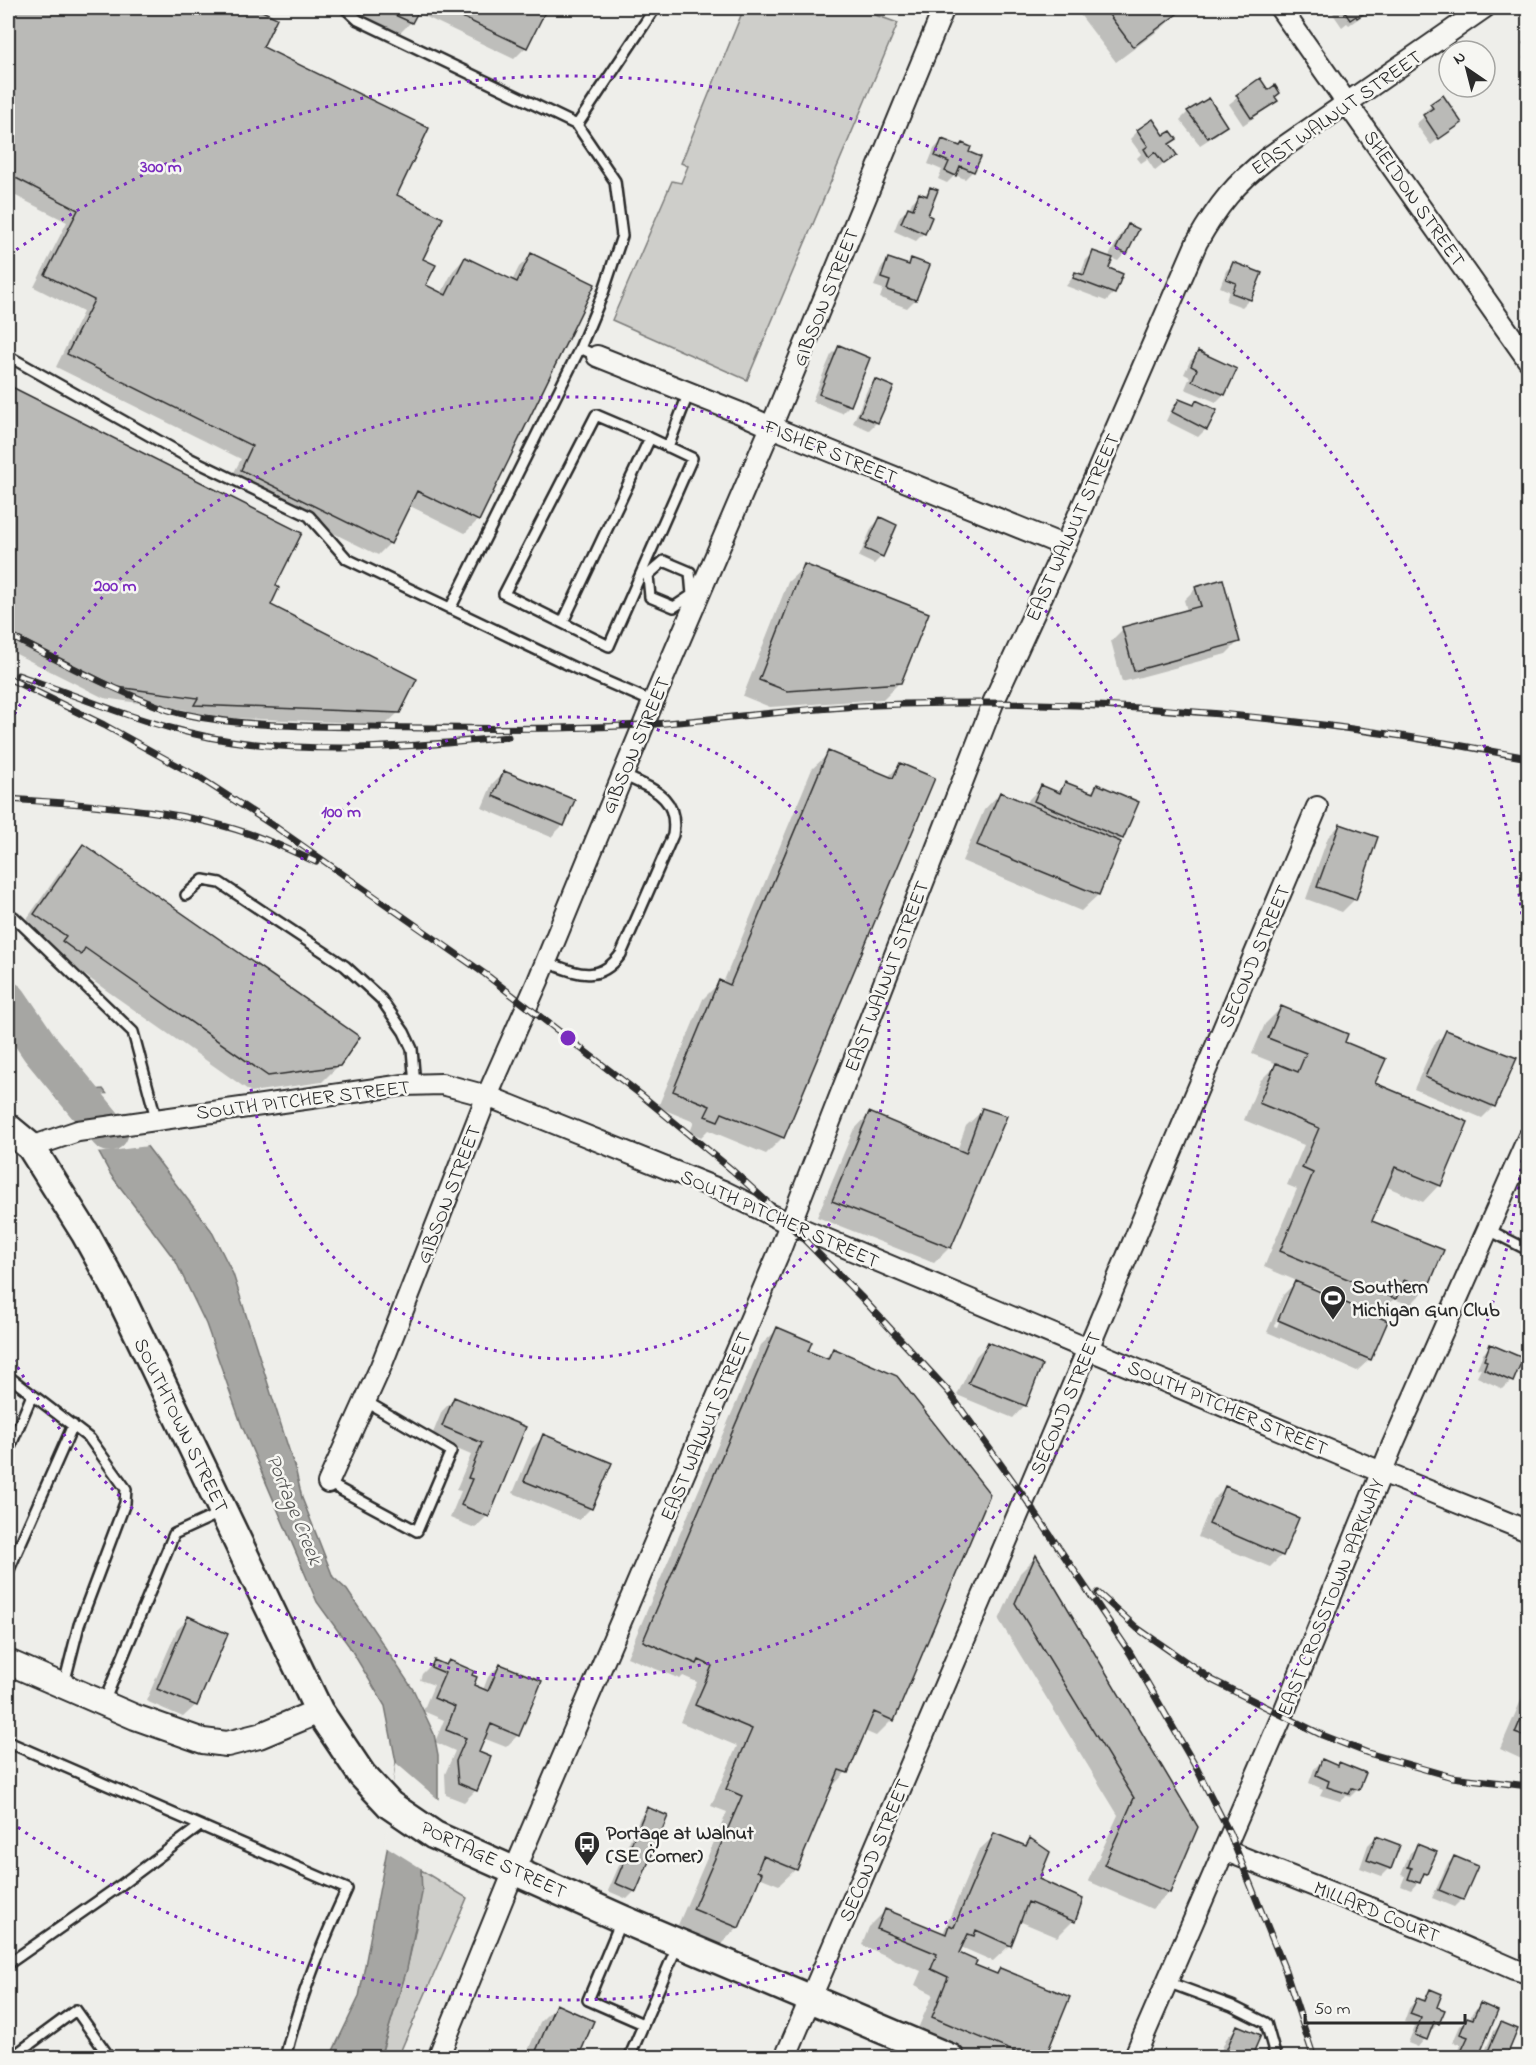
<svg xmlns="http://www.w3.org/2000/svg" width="1536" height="2065" viewBox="0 0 1536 2065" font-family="'Indie Flower',sans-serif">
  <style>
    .green { fill: #cececa; stroke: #7c7c7a; stroke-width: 1.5 }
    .water { fill: #a6a6a3; stroke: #757573; stroke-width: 1.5 }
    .pier { fill: #eeeeea }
    .shadow { fill: #0003; fill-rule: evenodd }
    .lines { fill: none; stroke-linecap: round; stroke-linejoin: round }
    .river { stroke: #a6a6a3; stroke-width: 39 }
    .building { fill: #babab7; stroke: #2b2b2b; stroke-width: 1.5 }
    .service-casing { stroke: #2b2b2b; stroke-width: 14 }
    .minor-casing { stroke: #2b2b2b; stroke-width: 24 }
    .tertiary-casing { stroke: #2b2b2b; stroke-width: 28 }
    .secondary-casing { stroke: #2b2b2b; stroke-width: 32 }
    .service { stroke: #f6f6f2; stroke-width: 9 }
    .minor { stroke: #f6f6f2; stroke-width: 20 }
    .tertiary { stroke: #f6f6f2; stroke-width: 24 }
    .secondary { stroke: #f6f6f2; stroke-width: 27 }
    .rail-casing { stroke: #2b2b2b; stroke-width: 7 }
    .rail { stroke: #f6f6f2; stroke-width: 4.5; stroke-dasharray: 14; stroke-linecap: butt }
    .ring { fill: none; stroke: #7b2cbf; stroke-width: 3; stroke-dasharray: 3 6 }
    .labels { text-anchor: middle; stroke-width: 5; stroke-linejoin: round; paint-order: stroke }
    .street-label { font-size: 20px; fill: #2b2b2b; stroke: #f6f6f2 }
    .poi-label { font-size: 20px; font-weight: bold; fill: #2b2b2b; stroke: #f6f6f2; text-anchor: start }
    .water-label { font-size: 21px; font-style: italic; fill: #565655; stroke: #f6f6f2 }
    .centre { fill: #7b2cbf; stroke: #f6f6f2; stroke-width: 3 }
    .ring-label { font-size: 18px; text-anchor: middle; font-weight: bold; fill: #7b2cbf; stroke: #f6f6f2; stroke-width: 5; stroke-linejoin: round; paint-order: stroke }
  </style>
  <rect width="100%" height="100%" fill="#eeeeea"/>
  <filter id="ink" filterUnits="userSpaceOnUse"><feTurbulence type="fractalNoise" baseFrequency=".0167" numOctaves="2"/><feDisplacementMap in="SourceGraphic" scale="12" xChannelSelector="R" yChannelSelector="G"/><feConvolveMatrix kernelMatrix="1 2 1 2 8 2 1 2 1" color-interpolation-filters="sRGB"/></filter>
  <g filter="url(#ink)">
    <path class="green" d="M744,8h118l5,4 31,11 -151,357 -135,-60 60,-139 9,2 7,-17 -7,-3z
      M421,1870l46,28 -69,159 -18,1c18,-62 42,-124 41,-188z"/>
    <path class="water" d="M103,1089l108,141 22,44 63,198 6,26 31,79 14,13 67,101 20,43 4,21v43l-17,72 1,23 -15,76 -27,88h-50l29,-60 28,-147 9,-88 -11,-56 -36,-60 -32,-44 -75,-176 -36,-102 -31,-64 -64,-85 -12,-22 -45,-58z"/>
    <path class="pier" d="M109,1094l39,52 -52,7 -40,-52z
      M396,1763l43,37 -15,70 -40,-25z"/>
    <path class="shadow" d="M8,8h245l22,10 -14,30 134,148 26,63 3,27 17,8 12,-23 12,-13 47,23 7,-14 12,-12 62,30 -116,236 -12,12 -57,-28 -18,38 -12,12 -149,-73 12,-23 -185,-92 27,-55 -49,-25 33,-65 -59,-30z
      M357,8h188l-19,39 -12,12 -98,-47 -5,10 -12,12 -45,-21z
      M1075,8h102l2,3 -16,16 -47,35z
      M1338,8h36l-25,17 -2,-2 -5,4 -9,-13z
      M1528,37v28l-5,-8 5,-5 -6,-9z
      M1260,80l16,21 -8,7 -25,17 -14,-21z
      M1442,97l18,25 -29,23 -15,-21 9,-8 -2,-3z
      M1188,112l37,14 -8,8 -17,11 -20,-25z
      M1138,131l37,8 -7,6 7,10 -20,16 -8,-12 -6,4 -4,-5 4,-4 -11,-15z
      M942,141l25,12 6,18 -8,8 -10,-4 -8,8 -9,-4 4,-9 -14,-6 6,-15z
      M931,189l-7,44 -8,8 -22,-10 6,-15 9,-7 3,-7 8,-7 3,1z
      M1129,226l-4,27 -7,8 -7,-3 -4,11 7,24 -8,8 -40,-15 10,-13 4,2 6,-15 8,-7 14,5 13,-24z
      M889,260l17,6 6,-6 3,40 -8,8 -27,-10 3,-9 -9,-3 7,-18z
      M1234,263l16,36 -8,8 -16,-6 3,-10 -9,-4 6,-16z
      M1528,306v11l-4,-6z
      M839,347l11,58 -8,8 -30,-12 19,-46z
      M1198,353l37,17 -12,25 -7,7 -31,-13 5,-12 -6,-3 6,-13z
      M876,381l1,41 -8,8 -16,-7 15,-35z
      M8,387l292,146 -26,52 -5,21 130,106 -13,12 -202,-8 3,-6 -83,-12 -96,-48z
      M1179,400l13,6 5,-4 9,27 -8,8 -32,-16 6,-13z
      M880,519l15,7 -13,30 -8,8 -15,-7 13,-30z
      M805,566l95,116 -17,17 -113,8 -27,-11 45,-114z
      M1196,588l42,54 -12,12 -104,28 -11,-41 12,-12 64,-18 -3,-11z
      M829,753l59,24 12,-12 33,14 -150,358 -17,17 -58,-24 -7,7 -11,-5 4,-10 -36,-15 45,-108 17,-17 3,1 89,-214z
      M504,772l59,53 -12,12 -69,-29 10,-24z
      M1066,784l23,10 8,-8 25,52 -5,4 2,1 -21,52 -17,16 -119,-50 22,-51 16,-17 27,11 2,-5 12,-12 15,6z
      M1340,825l36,13 -22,62 -12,12 -36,-13 22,-62z
      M83,846l256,219 -17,17 -71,10 -182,-128 -6,6 -16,-12 4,-6 -32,-22 48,-68z
      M1281,1008l62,34 96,143 -16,17 -38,-16 -15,35 56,68 -16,16 -16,-6 -15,16 -68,-29 -1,3 60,70 -13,12 -90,-39 16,-37 14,-14 -33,-14 33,-78 -10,-4 17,-40 -60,-25 16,-39 17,-17 -25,-10 13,-30zM1287,1295h3l-13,32 -3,-1z
      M1447,1032l47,74 -12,12 -68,-29 20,-45z
      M983,1110l-33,137 -16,16 -117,-46 36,-86 16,-17 88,37 9,-25z
      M778,1329l28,22 18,8 9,-9 59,370 -16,16 -12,-5 -18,41 -16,17 -34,80 -17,16 -20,-8 -21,50 -17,17 -43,-19 49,-113 -16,-6 26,-60 -57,-24 17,-40 -14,-6 -3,3 -53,-22 134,-312z
      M988,1344l37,61 -12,13 -56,-23 19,-39z
      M1491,1346l20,35 -8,8 -26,-12 4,-8 -4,-1 6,-14z
      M454,1399l70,29 -37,88 -12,12 -25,-10 11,-27 -5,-1 15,-35 -40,-17 11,-27z
      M544,1436l47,72 -12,12 -66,-27 19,-45z
      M1225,1488l57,67 -12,12 -72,-30 15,-37z
      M1036,1557l161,270 -28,65 -17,17 -64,-28 30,-66 -119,-195 21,-47z
      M189,1618l7,87 -13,12 -37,-16 31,-71z
      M434,1662l38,24 11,4 5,-13 12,-12 18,70 -12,12 -23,-9 -6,15 -1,37 -12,12 -18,-7 -1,-21 10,-23 -20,-9 9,-22 -21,-9 11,-26 -14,-5 2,-6z
      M1528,1684v78l-28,-13z
      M1322,1761l15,6 3,-3 18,25 -8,8 -4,-1 -6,5 -20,-6 3,-6 -14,-6 5,-14z
      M648,1809l-13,82 -8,8 -19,-8 32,-74z
      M995,1835l28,11 7,-6 7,40 36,41 -16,16 -38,-16 -9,24 -17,16 -32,-14 -4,7 16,12 21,9 6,-6 43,89h-68l-59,-25 17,-39 -18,-9 6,-14 -59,-26 7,-18 17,-17 56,24 2,-3 34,-80z
      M1376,1837l14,31 -8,8 -22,-8 8,-23z
      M1418,1846l8,27 -15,17 -10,-4 4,-10 -4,-1 9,-22z
      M1454,1857l8,42 -8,8 -22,-9 15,-33z
      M1431,1990l7,33 -20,24 -10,-4 7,-17 -11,-4 5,-14 8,-8 4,2z
      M1480,2005l-4,53h-20l5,-13 -8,-3 7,-16 8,-8 2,1 2,-6z
      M556,2006l20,52h-51l15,-36z
      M1501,2024l3,34h-22l12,-27z
      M1238,2026l12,32h-32l8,-19z"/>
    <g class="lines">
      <path class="river" d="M8,1001l32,47 69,84"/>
    </g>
    <path class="building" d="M8,8h248l21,10 -14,29 166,81 -32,67 46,23 -20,41 13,6 -10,20 20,10 19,-38 52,25 14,-29 64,31 -116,237 -62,-30 -26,53 -150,-74 11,-24 -185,-92 27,-54 -49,-25 33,-65 -70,-36z
      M380,8h40l-8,15z
      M443,8h104l-20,40z
      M1104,8h74l3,3 -48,36z
      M1342,8h30l-15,10 -1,-2 -6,4z
      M1260,78l8,12 7,-5 5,8 -5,4 3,4 -27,17 -15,-23z
      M1443,95l19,28 -23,16 -16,-24 10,-7 -3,-4z
      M1209,98l18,28 -19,12 -21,-27z
      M1153,119l11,16 7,-4 6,8 -8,5 8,11 -13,9 -9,-12 -6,5 -5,-8 4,-3 -11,-16z
      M942,139l18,7 2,-3 9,4 -2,5 12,5 -7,15 -14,-6 -4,10 -11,-5 4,-9 -14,-6z
      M930,187l8,3 -10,25 4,2 -7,17 -24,-11 7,-16 5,2 6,-16 8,3z
      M1128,224l11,5 -12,25 -11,-5z
      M1093,251l20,7 -4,10 14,6 -8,20 -42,-16 2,-6 9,3z
      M888,258l21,7 2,-7 19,7 -14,35 -29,-10 3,-9 -9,-3z
      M1233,262l29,11 -11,27 -19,-7 4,-10 -10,-4z
      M839,345l31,13 -19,48 -32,-12z
      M1198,351l39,18 -12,26 -33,-14 5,-12 -6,-3z
      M875,379l19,8 -16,36 -19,-8z
      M8,385l294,148 -26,52 3,3 -8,17 146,74 -17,34 -206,-8 4,-7 -81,-11 -109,-55z
      M1179,399l15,6 2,-5 21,10 -10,20 -35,-18z
      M880,517l17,8 -14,32 -18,-8z
      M804,564l125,49 -28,70 -114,8 -28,-11z
      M1223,579l17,63 -106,29 -12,-44 79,-21 -6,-19z
      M828,751l65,27 7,-15 35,15 -151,360 -62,-25 -4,8 -13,-5 5,-10 -37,-15 46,-111 11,5z
      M504,771l71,29 -11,26 -71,-30z
      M1065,782l28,11 4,-9 42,18 -16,37 -89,-38 7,-16 19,8z
      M1000,792l121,50 -22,53 -122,-50z
      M1340,824l38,13 -22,63 -39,-13z
      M83,844l277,193 -20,29 -72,10 -183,-128 -4,7 -19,-14 4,-5 -32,-22z
      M1281,1006l67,28 -3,8 41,17 -11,24 93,39 -27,64 -46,-19 -23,54 72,29 -17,40 -23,-10 -8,19 -116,-48 33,-78 -11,-5 17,-40 -60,-25 17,-40 22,9 8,-19 -38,-15z
      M1446,1030l71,28 -22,49 -70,-30z
      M982,1108l25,8 -56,132 -119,-47 37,-89 97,41z
      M1295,1281l93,40 -17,39 -93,-40z
      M777,1327l35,15 -4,9 20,8 5,-11 64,28 93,118 -96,227 -20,-9 -26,61 -9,-3 -42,100 -34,-14 -6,15 5,2 -23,55 -46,-19 49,-113 -16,-7 26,-60 -57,-24 17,-39 -13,-6 -2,4 -54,-23z
      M988,1342l54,23 -16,41 -58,-23z
      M1490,1344l33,14 -10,24 -29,-13 3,-8 -3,-1z
      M454,1397l72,30 -37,90 -28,-12 11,-26 -4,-1 14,-35 -40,-17z
      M543,1434l69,29 -20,46 -68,-28z
      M1225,1486l74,32 -16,38 -74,-32z
      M1036,1555l162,272 -28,66 -66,-28 30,-67 -119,-195z
      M188,1616l40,18 -31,72 -40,-17z
      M434,1660l12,5 3,-5 25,11 -2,4 5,2 -3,8 14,6 12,-27 42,17 -23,55 -28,-12 -12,28 12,5 -14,34 -19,-8 -2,-22 10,-23 -20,-8 9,-23 -21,-9 11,-25 -14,-6z
      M1528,1702v36l-13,-5z
      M1322,1759l16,7 1,-4 27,11 -7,17 -7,-2 -3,6 -22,-7 2,-6 -13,-6z
      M647,1807l21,9 -32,76 -21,-9z
      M994,1833l32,13 4,-8 20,14 -11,27 44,20 -8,23 -47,-20 -17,44 -35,-16 -2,6 -6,-2 -9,19 18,8 -2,4 22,9 3,-6 70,29 -25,61h-16l-97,-41 16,-40 -17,-8 6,-15 -60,-25 8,-20 61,25 3,-9 5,2z
      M1376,1836l24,9 -9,24 -24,-9z
      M1417,1844l20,8 -10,22 -3,-1 -4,10 -12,-4 4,-11 -4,-1z
      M1454,1856l24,10 -15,34 -24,-10z
      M1430,1989l12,5 -5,13 8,3 -6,14 -5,-2 -7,18 -12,-5 6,-17 -11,-4 7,-16 8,3z
      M1480,2003l18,8 -20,47h-5l-12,-6 7,-15 -8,-3 7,-17 6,2z
      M556,2004l38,17 -16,37h-45z
      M1501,2022l17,7 -12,29h-21z
      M1237,2025l24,10 -10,23h-28z"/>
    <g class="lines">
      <g class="service-casing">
        <path id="service" d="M345,8l13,12 219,105 38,56 7,55 -19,57 -23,55
          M577,125l78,-117
          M8,356l183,103 118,57 38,43 228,109 78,34
          M668,447l21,-55
          M648,575l16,-14 26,11 2,23
          M648,575l2,22 24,10 18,-12
          M450,609l130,-261 17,8
          M563,622l87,-184 -54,-23 -92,179 105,52 83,-188 -42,-20
          M186,895l17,-15 17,3 125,83 36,33 23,33 8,17 3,36
          M14,917l119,115 23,86
          M546,962c30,11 52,23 75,-8l52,-119c6,-39 -21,-46 -50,-60
          M1489,1230l39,20
          M8,1376l82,63 36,50 -1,14 -46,122 -15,59
          M8,1452l24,-57
          M328,1483l89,48 34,-80 -86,-50
          M8,1572l65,-147
          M104,1702l70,-168 46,-21
          M8,1742l339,147c-25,54 -48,110 -62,169
          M621,1921l-33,79 55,24
          M8,1964l113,-79 79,-59
          M1167,1982l65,24 34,17 10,35
          M11,2058l65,-48 34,48
          M629,2058l49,-114"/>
      </g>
      <g class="minor-casing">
        <path id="minor" d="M1280,8l248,352
          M597,356l143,57 31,14 294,119
          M31,1147l47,-16 326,-46 38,-1 45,12 236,95 67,33 567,238 171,69
          M328,1483l53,-117 106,-270 51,-115 115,-279 118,-275 173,-419
          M1224,1850l201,80 89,39 14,4
          M438,2058l76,-187 266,-621 213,-547 72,-157 132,-304c21,-37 38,-58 72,-85l215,-149
          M785,2058l240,-560 292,-691
          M1134,2058l149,-344 110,-270 135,-306"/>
      </g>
      <g class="tertiary-casing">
        <path id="tertiary" d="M8,1662l127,55 68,24 24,3 32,-8 60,-25"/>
      </g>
      <g class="secondary-casing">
        <path id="secondary" d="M8,1128l23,19 54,86 36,65 198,413 43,64 28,30 44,30 188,84 328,139"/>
      </g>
      <use href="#service" class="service"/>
      <use href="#minor" class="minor"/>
      <use href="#tertiary" class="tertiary"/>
      <use href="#secondary" class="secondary"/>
      <g class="rail-casing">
        <path id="rail" d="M8,635c41,21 82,43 125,61 17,7 34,15 51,18 60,13 124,12 186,13 90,2 180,3 271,-2 88,-6 175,-19 263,-21 210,-6 419,14 624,54
          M18,675c70,25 139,55 213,66 92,13 185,6 277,-4
          M8,678l96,47 96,53 77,50 208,146 155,120 92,76 33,30 96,97 87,94 77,107 105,155 67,116 33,65 55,136 29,88
          M8,799c84,6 173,9 253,39 19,7 37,16 55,24
          M1098,1593l39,35 75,52 110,55 46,18 84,24 76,9"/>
      </g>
      <use href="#rail" class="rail"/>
    </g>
  </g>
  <g class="ring">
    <circle cx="568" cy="1038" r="321"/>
    <path d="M10 722A641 641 0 1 1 10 1354"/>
    <path d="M1528 1097A962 962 0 0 1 9 1821M9 255A962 962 0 0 1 1528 979"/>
  </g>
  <defs>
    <g id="stadium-pin" transform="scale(1.35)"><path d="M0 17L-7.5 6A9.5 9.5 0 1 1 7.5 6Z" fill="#2b2b2b" stroke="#f6f6f2"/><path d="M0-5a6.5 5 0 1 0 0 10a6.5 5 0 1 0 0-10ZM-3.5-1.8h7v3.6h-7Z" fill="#fff"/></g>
    <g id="bus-pin" transform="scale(1.35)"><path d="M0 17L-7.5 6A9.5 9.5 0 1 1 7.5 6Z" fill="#2b2b2b" stroke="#f6f6f2"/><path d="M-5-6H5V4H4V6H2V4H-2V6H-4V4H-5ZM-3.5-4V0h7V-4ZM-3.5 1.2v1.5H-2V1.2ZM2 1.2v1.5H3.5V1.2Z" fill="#fff"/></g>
  </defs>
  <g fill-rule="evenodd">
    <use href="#stadium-pin" x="1333" y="1298"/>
    <use href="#bus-pin" x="587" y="1844"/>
  </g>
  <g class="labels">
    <g class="street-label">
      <text transform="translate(1336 112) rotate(-35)" y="7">EAST WALNUT STREET</text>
      <text transform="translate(1415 198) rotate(55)" y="7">SHELDON STREET</text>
      <text transform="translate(825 297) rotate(-68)" y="7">GIBSON STREET</text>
      <text transform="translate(831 451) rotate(22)" y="7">FISHER STREET</text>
      <text transform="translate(1072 527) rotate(-66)" y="7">EAST WALNUT STREET</text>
      <text transform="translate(635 745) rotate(-67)" y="7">GIBSON STREET</text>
      <text transform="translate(1254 956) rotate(-67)" y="7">SECOND STREET</text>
      <text transform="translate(886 976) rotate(-69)" y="7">EAST WALNUT STREET</text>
      <text transform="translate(303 1099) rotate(-7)" y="7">SOUTH PITCHER STREET</text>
      <text transform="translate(448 1194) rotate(-69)" y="7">GIBSON STREET</text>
      <text transform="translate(780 1218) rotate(24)" y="7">SOUTH PITCHER STREET</text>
      <text transform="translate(1065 1403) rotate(-67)" y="7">SECOND STREET</text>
      <text transform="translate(1228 1407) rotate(23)" y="7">SOUTH PITCHER STREET</text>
      <text transform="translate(182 1425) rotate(64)" y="7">SOUTHTOWN STREET</text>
      <text transform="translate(705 1426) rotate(-67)" y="7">EAST WALNUT STREET</text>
      <text transform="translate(1330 1597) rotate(-68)" y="7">EAST CROSSTOWN PARKWAY</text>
      <text transform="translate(874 1850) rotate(-67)" y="7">SECOND STREET</text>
      <text transform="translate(494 1859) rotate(25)" y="7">PORTAGE STREET</text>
      <text transform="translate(1377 1911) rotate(22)" y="7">MILLARD COURT</text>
    </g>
    <g class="poi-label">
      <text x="1352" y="1293">Southern<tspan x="1352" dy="23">Michigan Gun Club</tspan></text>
      <text x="606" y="1839">Portage at Walnut<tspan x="606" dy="23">(SE Corner)</tspan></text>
    </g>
    <g class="water-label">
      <text transform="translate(295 1509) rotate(68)" y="7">Portage Creek</text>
    </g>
  </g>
  <circle cx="568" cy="1038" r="9" class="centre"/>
  <g class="ring-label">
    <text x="161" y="172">300 m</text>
    <text x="115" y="591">200 m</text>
    <text x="341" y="817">100 m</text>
  </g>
  <rect width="1536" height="2065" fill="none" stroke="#f6f6f2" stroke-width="30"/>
  <rect x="15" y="15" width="1506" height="2035" fill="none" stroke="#2b2b2b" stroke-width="2" filter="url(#ink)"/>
  <g transform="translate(1467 69) rotate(325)"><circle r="28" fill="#f6f6f2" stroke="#a5a5a2" stroke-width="1.5"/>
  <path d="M0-4.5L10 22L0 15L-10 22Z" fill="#2b2b2b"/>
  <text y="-9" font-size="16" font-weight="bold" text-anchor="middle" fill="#2b2b2b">N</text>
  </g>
  <path d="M1305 2014v9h160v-9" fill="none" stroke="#2b2b2b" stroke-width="3"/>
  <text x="1314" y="2014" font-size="18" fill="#2b2b2b" stroke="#f6f6f2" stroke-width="4.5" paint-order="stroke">50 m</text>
</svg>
